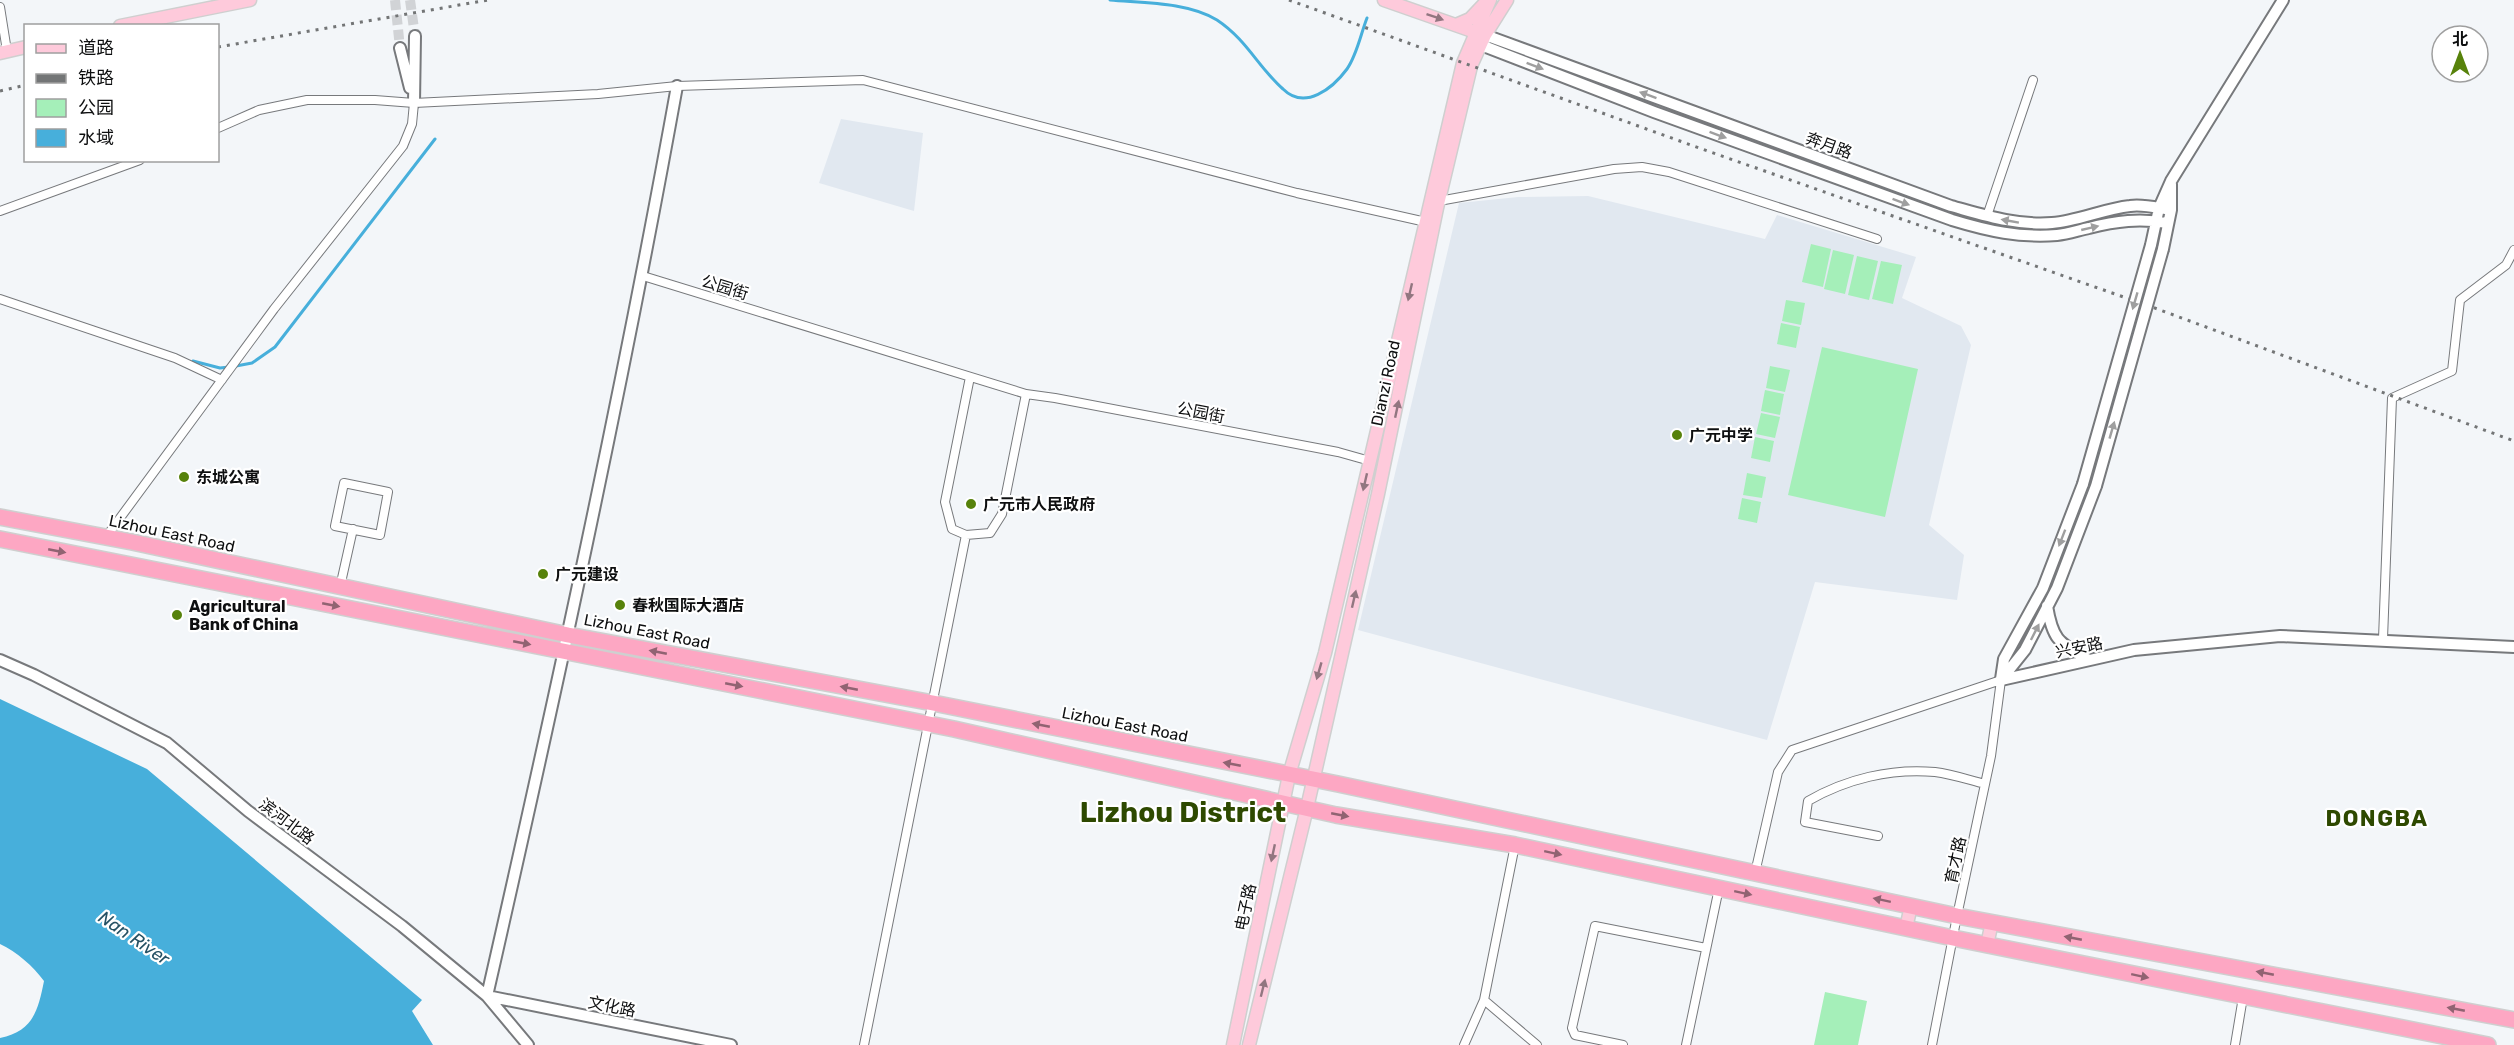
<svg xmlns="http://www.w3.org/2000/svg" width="2514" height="1045" viewBox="0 0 2514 1045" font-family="Rubik,'Noto Sans SC',sans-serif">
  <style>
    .built { fill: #e1e8f0 }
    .green { fill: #a5efb9 }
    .water { fill: #47afdb }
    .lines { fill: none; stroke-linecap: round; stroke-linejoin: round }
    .stream { stroke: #47afdb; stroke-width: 3 }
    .secondary-tunnel { stroke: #d1d3d6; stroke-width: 10; stroke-dasharray: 10 5; stroke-linecap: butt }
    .street-casing { stroke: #77797c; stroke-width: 10 }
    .secondary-casing { stroke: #77797c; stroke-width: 14 }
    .primary-casing { stroke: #cfcfcf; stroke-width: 15 }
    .highway-casing { stroke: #cfcfcf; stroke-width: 18 }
    .street { stroke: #fff; stroke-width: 8 }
    .secondary { stroke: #fff; stroke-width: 10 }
    .primary { stroke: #fecadb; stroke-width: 12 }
    .highway { stroke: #fda7c3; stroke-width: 15 }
    .rail { stroke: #737576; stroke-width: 3; stroke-dasharray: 3 6; stroke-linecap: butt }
    .secondary-bridge-casing { stroke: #77797c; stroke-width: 14; stroke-linecap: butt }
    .secondary-bridge { stroke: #fff; stroke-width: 10 }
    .oneway { fill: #927680 }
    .oneway2 { fill: #9f9f9f }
    .oneway3 { fill: #916372 }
    .poi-dot { fill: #57820b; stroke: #fff; stroke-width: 2 }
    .labels { text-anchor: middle; stroke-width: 4.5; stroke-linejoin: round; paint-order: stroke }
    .street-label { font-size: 16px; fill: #0e0f10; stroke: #fff }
    .poi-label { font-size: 16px; font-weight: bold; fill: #0e0f10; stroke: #fff; text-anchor: start }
    .water-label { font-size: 18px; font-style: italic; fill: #255164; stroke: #fff }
    .district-label { font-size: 22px; font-weight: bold; letter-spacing: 1.5px; fill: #2e4900; stroke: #fff }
    .town-label { font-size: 28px; font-weight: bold; fill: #2e4900; stroke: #fff }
  </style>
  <rect width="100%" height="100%" fill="#f3f6f9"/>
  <path class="built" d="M841,119l82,14 -9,78 -95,-28z
    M1588,196l177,43 12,-24 139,42 -14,41 59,28 10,19 -42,180 35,30 -7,45 -142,-18 -48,158 -409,-110 101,-427 59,-6z"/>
  <path class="green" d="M1811,244l20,5 -8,38 -21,-5z
    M1833,250l21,5 -9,39 -21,-5z
    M1857,256l21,5 -9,39 -21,-5z
    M1881,261l21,4 -9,39 -21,-5z
    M1786,300l19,3 -4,22 -19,-4z
    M1781,323l19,4 -4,21 -19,-4z
    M1822,347l96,22 -33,148 -97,-22z
    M1770,366l20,4 -5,22 -19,-4z
    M1765,390l19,4 -4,21 -19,-4z
    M1761,413l19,4 -5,21 -19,-4z
    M1755,437l19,4 -4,21 -19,-4z
    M1747,473l19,4 -4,21 -19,-3z
    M1742,498l19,4 -4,21 -19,-4z
    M1825,992l42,9 -9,44h-44z"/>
  <path class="water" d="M0,699l147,70 275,231 -10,11 21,34h-433v-7c33,-7 38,-27 44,-57 -11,-15 -27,-29 -44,-37z"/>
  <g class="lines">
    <path class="stream" d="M1110,0c33,3 78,2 107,20 30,20 41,47 66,69 22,22 50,-1 64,-20 10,-14 14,-36 20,-51
      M193,361l27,7 9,-1
      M236,366l16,-3 23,-16 160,-208"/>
    <path class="secondary-tunnel" d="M395,0l5,48
      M410,0l5,36"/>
    <g class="street-casing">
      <path id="street" d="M0,7l7,44
        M218,128l41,-18 48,-10h68l39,3 184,-9 79,-8 186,-6 434,113 129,29
        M1439,201l175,-32 28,-2 27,5 208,67
        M0,211l140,-51
        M1987,216l46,-136
        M643,276l383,118 -24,120 -12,19 -24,2 -14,-6 -7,-27 25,-125
        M0,299l175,59 47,22
        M1026,394l29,4 283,54 32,9
        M344,483l44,9 -8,43 -45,-9z
        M106,537l168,-228 129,-163 9,-22 2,-21
        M340,587l13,-58
        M2383,639l9,-241 60,-27 8,-71 46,-35 8,-15
        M1878,836l-73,-14 3,-21c38,-22 83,-33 127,-29 17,2 34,8 50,12
        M1755,873l23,-101 14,-22 209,-70 -10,76 -34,160 -25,129
        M1484,1000l53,45
        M864,1045l102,-510
        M1464,1045l20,-45 31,-155
        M1623,1045l-48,-10 -3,-7 23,-102 111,22
        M1686,1045l33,-157
        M2235,1045l8,-48"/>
    </g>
    <g class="secondary-casing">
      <path id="secondary" d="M1485,35l466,171c33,9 66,20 101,17 26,-2 51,-14 78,-17 14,-2 27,2 41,4
        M1481,45l173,67 298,108c36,11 68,18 105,15 11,-1 22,-5 32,-7 27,-7 51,-10 78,-5
        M400,48l10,40
        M677,86c-55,305 -121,607 -190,910l244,49
        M414,103l1,-67
        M2151,245l8,-37 12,-27 112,-181
        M2163,249l8,-39v-26
        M2047,606c6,36 13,37 42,54
        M0,660l34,15 133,68 81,68 154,115 85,70 41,49
        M2001,679l3,-20 39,-71 40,-104
        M2001,680l133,-30 146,-14 234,11
        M2001,680l24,-30 32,-62 39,-102"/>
    </g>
    <g class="primary-casing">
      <path id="primary" d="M1384,0l97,34
        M1456,25l14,-6 16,-17
        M120,26l130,-26
        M0,53l26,-6
        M1906,928l5,-22
        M1987,945l5,-23
        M1233,1045l56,-270 36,-122 138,-590 27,-63
        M1249,1045l58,-237 71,-314 59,-286 34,-142 14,-31 22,-35"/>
    </g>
    <g class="highway-casing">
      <path id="highway" d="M0,517l132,25 436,93 365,68 405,81 619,132 557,104
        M0,539l954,190 382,86 179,30 438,93 535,107"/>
    </g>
    <use href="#street" class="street"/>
    <use href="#secondary" class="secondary"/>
    <use href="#primary" class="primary"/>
    <use href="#highway" class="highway"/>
    <path class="rail" d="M1289,0l413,149 450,158 362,134
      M218,47l270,-47
      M0,91l26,-6"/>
    <g class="secondary-bridge-casing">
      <path id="secondary-bridge" d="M2083,484l68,-239
        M2096,486l67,-237"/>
    </g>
    <use href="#secondary-bridge" class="secondary-bridge"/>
  </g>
  <defs><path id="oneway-solid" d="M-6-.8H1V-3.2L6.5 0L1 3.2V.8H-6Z" transform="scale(1.5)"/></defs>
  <g class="oneway">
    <use href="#oneway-solid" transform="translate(1435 17) rotate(19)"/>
    <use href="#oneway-solid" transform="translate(1410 292) rotate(103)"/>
    <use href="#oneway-solid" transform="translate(1397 409) rotate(-78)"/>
    <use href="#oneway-solid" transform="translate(1365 482) rotate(103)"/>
    <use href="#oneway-solid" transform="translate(1354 599) rotate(-77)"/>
    <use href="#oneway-solid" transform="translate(1319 671) rotate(106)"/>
    <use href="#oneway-solid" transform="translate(1273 853) rotate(102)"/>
    <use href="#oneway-solid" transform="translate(1263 988) rotate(-76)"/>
  </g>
  <g class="oneway2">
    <use href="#oneway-solid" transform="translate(1535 66) rotate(21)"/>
    <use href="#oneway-solid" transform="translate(1648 95) rotate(-160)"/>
    <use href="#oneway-solid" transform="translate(1718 135) rotate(20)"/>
    <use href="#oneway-solid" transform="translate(1901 202) rotate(20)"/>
    <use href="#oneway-solid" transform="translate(2010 221) rotate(-170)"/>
    <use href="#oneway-solid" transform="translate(2090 228) rotate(-13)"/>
    <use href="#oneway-solid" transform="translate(2135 301) rotate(106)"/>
    <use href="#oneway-solid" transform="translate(2112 430) rotate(-74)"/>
    <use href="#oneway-solid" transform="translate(2062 538) rotate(111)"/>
    <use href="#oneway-solid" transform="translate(2035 632) rotate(-63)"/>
  </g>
  <g class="oneway3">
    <use href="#oneway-solid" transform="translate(57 551) rotate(11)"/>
    <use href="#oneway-solid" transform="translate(331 605) rotate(11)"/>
    <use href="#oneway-solid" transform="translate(522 643) rotate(11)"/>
    <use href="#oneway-solid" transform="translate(658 652) rotate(-169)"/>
    <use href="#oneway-solid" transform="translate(734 685) rotate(11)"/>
    <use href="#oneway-solid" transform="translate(849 688) rotate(-169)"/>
    <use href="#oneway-solid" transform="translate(1041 725) rotate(-169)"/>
    <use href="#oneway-solid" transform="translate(1232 764) rotate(-169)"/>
    <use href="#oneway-solid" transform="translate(1340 815) rotate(11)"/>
    <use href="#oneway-solid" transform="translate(1553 853) rotate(12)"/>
    <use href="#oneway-solid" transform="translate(1743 893) rotate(12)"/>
    <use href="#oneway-solid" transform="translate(1882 900) rotate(-168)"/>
    <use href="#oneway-solid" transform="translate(2073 938) rotate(-169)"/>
    <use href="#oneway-solid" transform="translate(2265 973) rotate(-169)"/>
    <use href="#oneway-solid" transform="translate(2140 976) rotate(12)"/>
    <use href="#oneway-solid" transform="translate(2456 1009) rotate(-169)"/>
  </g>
  <g class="poi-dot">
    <circle cx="1677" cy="435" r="6"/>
    <circle cx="184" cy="477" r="6"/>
    <circle cx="971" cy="504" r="6"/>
    <circle cx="543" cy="574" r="6"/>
    <circle cx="620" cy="605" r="6"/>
    <circle cx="177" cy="615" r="6"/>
  </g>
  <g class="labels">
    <g class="street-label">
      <text transform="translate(1829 145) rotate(20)" y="6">奔月路</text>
      <text transform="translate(725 287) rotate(17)" y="6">公园街</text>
      <text transform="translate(1385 383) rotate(-78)" y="6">Dianzi Road</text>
      <text transform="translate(1201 412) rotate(11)" y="6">公园街</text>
      <text transform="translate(172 533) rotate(12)" y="6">Lizhou East Road</text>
      <text transform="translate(647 631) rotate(11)" y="6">Lizhou East Road</text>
      <text transform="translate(2079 647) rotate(-12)" y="6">兴安路</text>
      <text transform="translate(1125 724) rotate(11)" y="6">Lizhou East Road</text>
      <text transform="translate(287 821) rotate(37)" y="6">滨河北路</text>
      <text transform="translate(1955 860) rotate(-78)" y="6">育才路</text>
      <text transform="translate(1245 907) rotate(-78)" y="6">电子路</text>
      <text transform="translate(612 1006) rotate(11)" y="6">文化路</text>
    </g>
    <g class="poi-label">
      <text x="1689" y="441">广元中学</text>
      <text x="196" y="483">东城公寓</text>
      <text x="983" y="510">广元市人民政府</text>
      <text x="555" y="580">广元建设</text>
      <text x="632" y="611">春秋国际大酒店</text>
      <text x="189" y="612">Agricultural<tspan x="189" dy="18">Bank of China</tspan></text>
    </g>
    <g class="water-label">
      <text transform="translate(134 938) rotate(34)" y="6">Nan River</text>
    </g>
    <g class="district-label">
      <text x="2377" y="826">DONGBA</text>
    </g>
    <g class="town-label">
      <text x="1183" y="822">Lizhou District</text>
    </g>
  </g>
  <rect x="24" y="24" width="195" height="138" fill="#ffffff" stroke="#9f9f9f" stroke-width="1.5"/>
  <rect x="36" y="44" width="30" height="9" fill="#fecadb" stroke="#9f9f9f" stroke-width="1.5"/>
  <text x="78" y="54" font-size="18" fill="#0e0f10">道路</text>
  <rect x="36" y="74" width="30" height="9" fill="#737576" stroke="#9f9f9f" stroke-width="1.5"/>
  <text x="78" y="84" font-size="18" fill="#0e0f10">铁路</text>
  <rect x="36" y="99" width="30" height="18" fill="#a5efb9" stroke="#9f9f9f" stroke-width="1.5"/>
  <text x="78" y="114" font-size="18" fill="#0e0f10">公园</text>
  <rect x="36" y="129" width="30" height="18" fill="#47afdb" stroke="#9f9f9f" stroke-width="1.5"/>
  <text x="78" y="144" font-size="18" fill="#0e0f10">水域</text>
  <g transform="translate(2460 54)"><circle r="28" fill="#ffffff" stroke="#9f9f9f" stroke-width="1.5"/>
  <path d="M0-4.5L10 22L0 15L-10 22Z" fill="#57820b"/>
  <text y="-9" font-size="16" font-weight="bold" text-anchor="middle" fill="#0e0f10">北</text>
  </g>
</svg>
